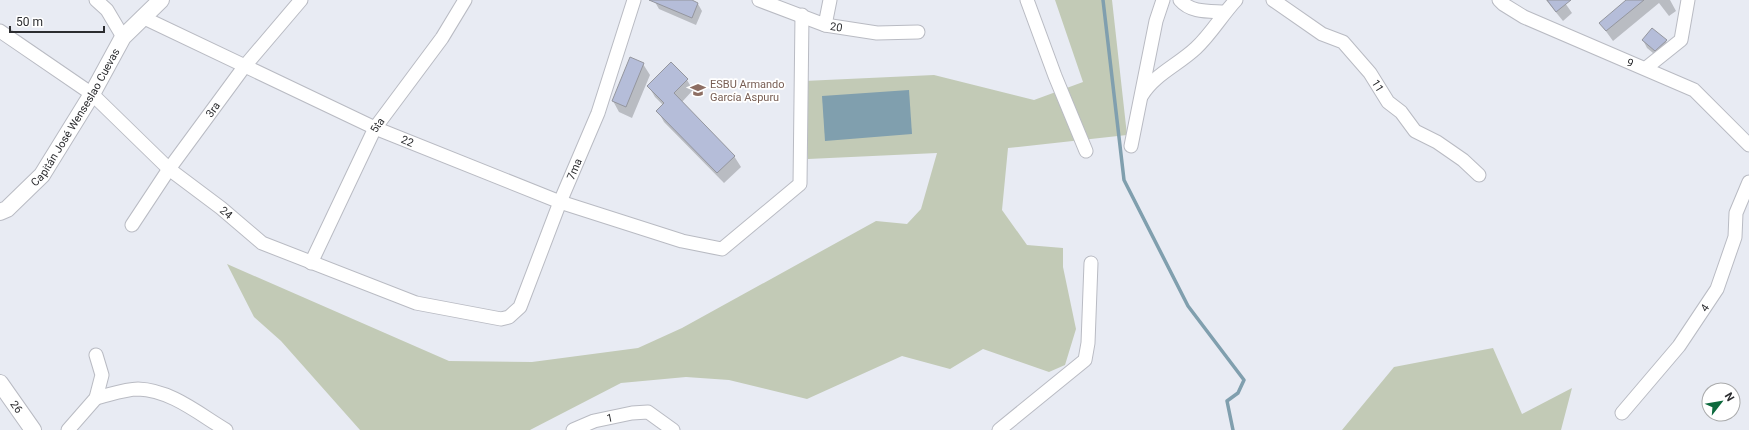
<svg xmlns="http://www.w3.org/2000/svg" width="1749" height="430" viewBox="0 0 1749 430" font-family="Roboto,sans-serif">
  <style>
    .green { fill: #c2cab6 }
    .water { fill: #809fae }
    .shadow { fill: #0003 }
    .lines { fill: none; stroke-linecap: round; stroke-linejoin: round }
    .stream { stroke: #809fae; stroke-width: 3.5 }
    .building { fill: #b5bdd9; stroke: #94969e }
    .minor-casing { stroke: #b9bbc3; stroke-width: 15 }
    .tertiary-casing { stroke: #b9bbc3; stroke-width: 18 }
    .minor { stroke: #fff; stroke-width: 13 }
    .tertiary { stroke: #fff; stroke-width: 16 }
    .labels { text-anchor: middle; stroke-width: 3.5; stroke-linejoin: round; paint-order: stroke }
    .street-label { font-size: 11px; fill: #2b2c2f; stroke: #fff }
    .education-label { font-size: 11px; fill: #785e54; stroke: #fff; text-anchor: start }
  </style>
  <rect width="100%" height="100%" fill="#e8ebf3"/>
  <path class="green" d="M1055,0h57l15,135 -119,13 -6,62 25,35 36,3v19l13,62 -11,36 -16,7 -66,-23 -33,20 -48,-13 -95,43 -78,-19 -43,-3 -65,6 -91,47h-170l-79,-89 -27,-24 -27,-53 222,97 83,1 106,-14 44,-20 194,-107 31,3 14,-15 16,-56 -129,6 -4,-78 130,-6 100,25 49,-18z
    M1493,348l29,66 50,-26 -11,42h-219l52,-63z"/>
  <path class="water" d="M909,90l3,44 -87,7 -3,-45z"/>
  <path class="shadow" d="M656,0h33l9,4 4,7 -6,14 -37,-16 -4,-7z
    M1546,0h17l9,13 -9,8z
    M1628,0h42l6,11 -7,5 -10,-13 -46,38 -13,-18z
    M1643,40l23,1 4,7 -11,10 -12,-10z
    M643,64l7,11 -18,43 -13,-6 -6,-11z
    M687,80l6,10 -11,12 52,54 7,11 -17,16 -60,-61 -6,-11 5,-6 -8,-8 -6,-10z"/>
  <g class="lines">
    <path class="stream" d="M1103,0l21,180 64,126 56,74 -6,13 -11,8 6,29"/>
  </g>
  <path class="building" d="M649,0h43l6,3 -6,15z
    M1547,0h24l-15,12z
    M1626,0h18l-38,31 -7,-8z
    M1652,28l15,12 -12,11 -13,-11z
    M630,57l14,6 -18,44 -14,-6z
    M671,62l17,17 -14,14 61,63 -18,17 -61,-62 8,-8 -17,-17z"/>
  <g class="lines">
    <g class="minor-casing">
      <g id="minor">
        <path d="M96,0l11,10 16,27"/>
        <path id="s1" d="M759,0l66,25 52,8 41,-1"/>
        <path d="M1027,0l28,76 31,75"/>
        <path d="M1180,0c11,13 29,11 45,12"/>
        <path id="s2" d="M1273,0l49,34 21,8 27,31 18,29 13,10 14,19 22,11 26,18 16,15"/>
        <path id="s3" d="M1499,0l4,4 21,13 170,73 55,55"/>
        <path id="s4" d="M142,17l233,111 185,74 122,39 40,8 78,-65 2,-169"/>
        <path d="M825,25l5,-25"/>
        <path id="s5" d="M0,31l92,63 77,75 52,39 41,35 154,60 85,16 8,-2 11,-10 40,-105 38,-89 36,-113"/>
        <path d="M1646,68l35,-28 7,-40"/>
        <path d="M1142,95c13,-21 36,-30 54,-47 15,-14 26,-33 40,-48"/>
        <path d="M1131,146l25,-125 7,-21"/>
        <path id="s6" d="M132,225l37,-56 75,-102 57,-67"/>
        <path id="s7" d="M311,263l64,-135 67,-90 23,-38"/>
        <path d="M96,398c13,-3 29,-9 42,-9 33,1 61,25 88,41"/>
        <path id="s8" d="M1622,413l57,-67 38,-57 18,-52 1,-24 13,-31"/>
        <path d="M68,430l28,-32 6,-23 -6,-20"/>
        <path id="s9" d="M573,430l21,-9 38,-8 16,-1 25,18"/>
        <path d="M999,430l86,-70 3,-17 3,-80"/>
      </g>
    </g>
    <g class="tertiary-casing">
      <g id="tertiary">
        <path id="s10" d="M0,212l7,-3 35,-34 50,-81 31,-57 38,-37"/>
        <path id="s11" d="M0,383l33,47"/>
      </g>
    </g>
    <use href="#minor" class="minor"/>
    <use href="#tertiary" class="tertiary"/>
  </g>
  <defs>
    <g id="school-bare" transform="scale(1.2)"><path d="M0-5L7-2L0 1L-7-2ZM-4 1L0 2.5L4 1V4Q0 6-4 4Z" fill="#8d6e63" stroke="#fff" stroke-width="2.5" paint-order="stroke"/></g>
  </defs>
  <g fill-rule="evenodd">
    <use href="#school-bare" x="698" y="90"/>
  </g>
  <g class="labels">
    <g class="street-label">
      <text dy="4" stroke="none"><textPath href="#s1" startOffset="82">20</textPath></text>
      <text dy="4" stroke="none"><textPath href="#s3" startOffset="146">9</textPath></text>
      <text dy="4" stroke="none"><textPath href="#s2" startOffset="138">11</textPath></text>
      <text dy="4" stroke="none"><textPath href="#s6" startOffset="141">3ra</textPath></text>
      <text dy="4" stroke="none"><textPath href="#s10" startOffset="123">Capitán José Wenseslao Cuevas</textPath></text>
      <text dy="4" stroke="none"><textPath href="#s7" startOffset="153">5ta</textPath></text>
      <text dy="4" stroke="none"><textPath href="#s4" startOffset="293">22</textPath></text>
      <text dy="4" stroke="none"><textPath href="#s5" startOffset="761">7ma</textPath></text>
      <text dy="4" stroke="none"><textPath href="#s5" startOffset="291">24</textPath></text>
      <text dy="4" stroke="none"><textPath href="#s8" startOffset="134">4</textPath></text>
      <text dy="4" stroke="none"><textPath href="#s11" startOffset="29">26</textPath></text>
      <text dy="4" stroke="none"><textPath href="#s9" startOffset="39">1</textPath></text>
    </g>
    <g class="education-label">
      <text x="710" y="88">ESBU Armando<tspan x="710" dy="13">García Aspuru</tspan></text>
    </g>
  </g>
  <g transform="translate(1721 402) rotate(59)"><circle r="19" fill="#ffffff" stroke="#aaabac"/>
  <path d="M0-3L7 15L0 10L-7 15Z" fill="#0d693d"/>
  <text y="-6" font-size="11" font-weight="bold" text-anchor="middle" fill="#2b2c2f">N</text>
  </g>
  <path d="M10 26v6h94v-6" fill="none" stroke="#2b2c2f" stroke-width="2"/>
  <text x="16" y="26" font-size="12" fill="#2b2c2f" stroke="#ffffff" stroke-width="3" paint-order="stroke">50 m</text>
</svg>
